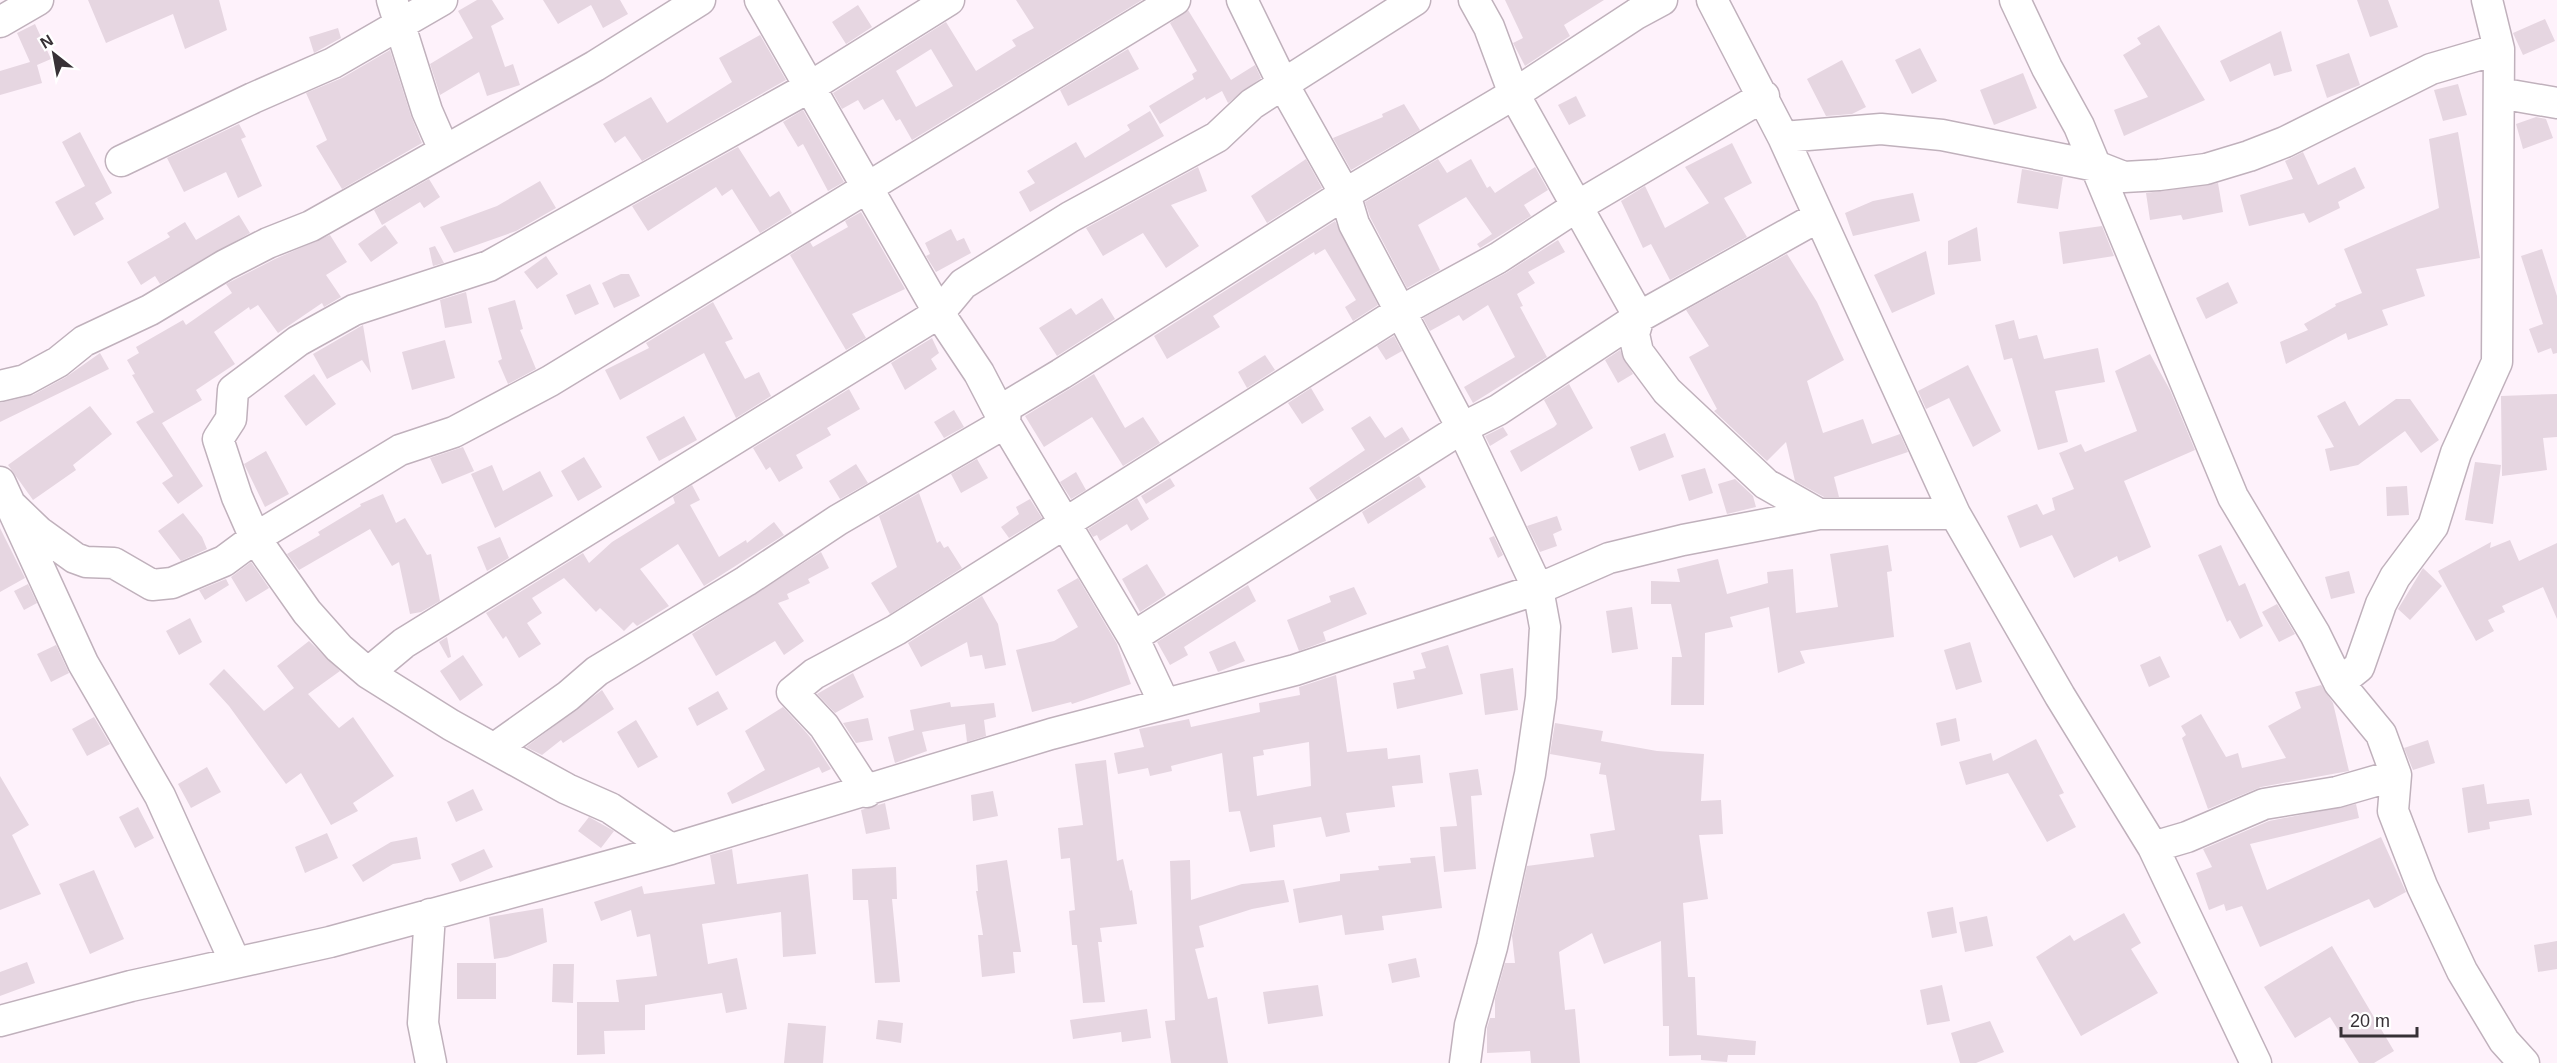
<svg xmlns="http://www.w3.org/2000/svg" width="2557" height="1063" viewBox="0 0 2557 1063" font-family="Arial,sans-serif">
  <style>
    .building { fill: #e6d6e1; fill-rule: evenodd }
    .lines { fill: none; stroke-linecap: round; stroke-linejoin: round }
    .minor-casing { stroke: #c0b1bc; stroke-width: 33 }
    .minor { stroke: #fff; stroke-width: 30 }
  </style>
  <rect width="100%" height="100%" fill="#fef2fb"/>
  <path class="building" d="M88,0h131l8,30 -42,19 -12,-35 -67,29z
    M477,0h15l12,19 -13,7 14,41 8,-3 7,21 -33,11 -8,-24 -39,23 -10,-31 43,-26 -15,-27z
    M543,0h77l8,14 -25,14 -12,-23 -33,19z
    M1016,0h126l-230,140 -12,-21 -4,2 -13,-22 -19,11 -6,-10 -16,9 -9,-16 113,-71 30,49 40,-25 -4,-6 22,-12zM931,49l22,37 -37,21 -20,-36z
    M1505,0h99l-40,25 6,11 -45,30 -12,-23 10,-5z
    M2357,0h31l10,27 -28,10z
    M858,5l14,22 -26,17 -14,-22z
    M1188,10l43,70 24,-15 6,13 -33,25 -6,-12 -16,9 -1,-3 -45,27 -11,-18 45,-27 -2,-5 5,-3 -27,-48z
    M2545,19l10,22 -32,14 -10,-22z
    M35,24l16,35 -14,6 5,18 -42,12v-24l30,-9 -13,-29z
    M2159,25l46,75 -81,36 -10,-26 34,-13 -25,-42 18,-11 -4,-6z
    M338,28l3,10 -27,15 -5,-16z
    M2281,31l11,40 -18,5 -4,-13 -40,19 -10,-21z
    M760,35l26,45 -144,81 -17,-25 -10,7 -12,-19 48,-27 16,26 65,-41 -13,-24z
    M1920,48l17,33 -25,13 -17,-34z
    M1128,49l11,20 -71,37 -8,-16z
    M390,50l21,66 11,27 -80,46 -26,-43 11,-6 -21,-47 36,-15z
    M2349,53l11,32 -33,13 -11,-33z
    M1842,60l24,47 -14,7 -26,2 -19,-37z
    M2023,73l14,35 -43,17 -14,-35z
    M2458,84l9,31 -24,6 -9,-31z
    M1576,96l10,20 -17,9 -11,-20z
    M1404,104l16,26 -69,40 -18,-32 50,-21 -1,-3z
    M803,110l41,72 -16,9 -25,-47 -5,3 -15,-25z
    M1150,111l14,25 -134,76 -11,-20 16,-9 -8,-12 49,-29 9,16 45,-28 -3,-5z
    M2536,117l10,2 7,19 -30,11 -7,-25z
    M239,124l7,13 -5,2 21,47 -24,12 -12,-26 -42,20 -17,-34z
    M80,132l32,61 -17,10 9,16 -30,17 -19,-34 30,-16 -23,-44z
    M2458,132l22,126 -64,11 9,27 -43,14 6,15 -40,15 -2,-7 -60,31 -6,-22 28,-12 -4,-6 32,-18 -1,-2 27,-11 -18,-44 95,-41 -10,-69z
    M1732,143l20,40 -28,15 23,39 -77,43 -19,-36 -8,4 -22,-47 24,-15 20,42 44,-25 -24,-36z
    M738,147l32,50 9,-6 13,22 -32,20 -28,-44 -10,7 -6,-9 -68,44 -16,-25z
    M2303,152l15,33 37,-18 10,21 -27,14 2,6 -31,15 -5,-10 -55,13 -9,-31 53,-16 -8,-18z
    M1306,159l16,29 -55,35 -16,-27z
    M1438,159l9,14 24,-14 16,29 3,-2 5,7 40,-26 13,23 -24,15 7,11 -51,32 -3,-4 15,-10 -26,-37 -48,28 22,45 -33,18 -37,-71 -5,-15z
    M1198,167l9,24 -36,14 28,41 -33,22 -23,-35 -40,23 -17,-28z
    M2022,169l41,8 -5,32 -41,-6z
    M429,179l11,18 -16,11 -4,-6 -38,23 -8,-15z
    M540,181l16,27 -40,23 -62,22 -14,-26 57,-21z
    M2218,183l5,29 -40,8 -2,-5 -31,5 -4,-27z
    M1913,193l7,28 -67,15 -8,-23 28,-12z
    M861,212l44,77 -53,25 14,24 -20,12 -56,-95 20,-13 3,5 35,-20 -3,-6z
    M239,215l11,18 -90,51 -5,-8 -14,9 -14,-23 43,-25 -3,-4 18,-11 11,18z
    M1335,221l43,84 -25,16 -8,-14 11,-7 -31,-51 -10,6 -1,-3 -101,64 7,11 -53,32 -13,-23z
    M385,225l13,18 -27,19 -13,-18z
    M2102,226l12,30 -51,8 -4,-32z
    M1977,227l4,34 -33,4v-24z
    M951,229l6,12 7,-3 7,15 -35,19 -10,-16 4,-2 -5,-11z
    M330,235l17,27 -21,13 15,22 -17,10 -2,-4 -44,30 -20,-28 -8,5 -1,-3 -35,25 21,32 -39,26 6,10 -40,23 41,63 -25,18 -16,-21 11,-7 -37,-54 18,-10 1,2 -23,-39 3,-1 -8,-14 12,-7 -3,-6 47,-27 3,5 46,-32 -6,-9 49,-25z
    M1558,240l7,12 -37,20 7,11 -18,11 6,12 -3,1 27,50 -74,46 -9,-16 51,-30 -27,-52 -25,16 -4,-6 -29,16 -7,-13 83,-45z
    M435,246l9,17 -11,3 -4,-18z
    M2542,249l15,47v57l-4,1 -2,-6 -13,5 -9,-24 14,-5 -22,-68z
    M1926,251l9,43 -43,19 -18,-38z
    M1787,254l30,48 27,58 -37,21 16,52 40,-14 9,25 28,-10 8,18 -74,25 5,20h-15l-29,-16 -9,-39 -19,19 -53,-50 3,-2 -28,-52 20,-11 -23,-36z
    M546,256l12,18 -21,15 -13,-17z
    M621,274h8l11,22 -26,12 -12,-25z
    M2228,282l10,21 -32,16 -10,-21z
    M590,284l9,20 -24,11 -9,-20z
    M466,292l6,31 -27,5 -5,-28z
    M1102,298l13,21 -58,37 -18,-28 32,-20 5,7z
    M515,300l8,29 -3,1 16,39 -28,15 -10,-23 4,-2 -14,-51z
    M713,302l20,37 -8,3 20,37 14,-7 12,24 -35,22 -32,-65 -84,47 -15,-30 44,-22 -3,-5z
    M2014,320l5,19 18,-4 7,24 54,-11 7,34 -50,9 13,51 -30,8 -26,-92 -8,2 -9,-35z
    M363,325l8,48 -9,-13 -35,19 -14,-25z
    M1394,336l8,15 -16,9 -9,-14z
    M932,338l7,15 -8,6 6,10 -32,21 -14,-27z
    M445,340l10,38 -43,12 -10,-38z
    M1620,350l13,24 -15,9 -13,-23z
    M100,353l9,16 -109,53v-19l33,-8 33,-18z
    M2150,354l20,36 25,60 -71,31 27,66 -32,15 -2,-6 -43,22 -22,-43 -32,13 -13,-32 30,-12 6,11 12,-5 -3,-12 22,-9 -15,-36 22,-9 4,8 52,-21 -22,-60z
    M1265,355l10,15 -28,18 -9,-16z
    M1968,365l33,66 -28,16 -24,-49 -23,11 -8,-18z
    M314,374l22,30 -30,22 -22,-30z
    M1094,374l31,54 18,-11 17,26 -37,23 -31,-49 -48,30 -19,-31z
    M1569,384l24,44 -72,44 -11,-21 44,-24 3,-3 -13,-24z
    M1311,388l13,22 -22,14 -14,-21z
    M849,389l11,20 -33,19 4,7 -35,20 7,13 -24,14 -9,-15 -4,3 -13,-22z
    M2557,394v43l-14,1 4,32 -45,6 -1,-80z
    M2396,399h14l29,41 -18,13 -16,-22 -47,34 -28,6 -5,-22 9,-2 -17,-31 28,-15 14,25z
    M90,406l22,28 -39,31 3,5 -43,30 -25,-35z
    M954,410l10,17 -20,11 -10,-16z
    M684,416l13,24 -38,21 -13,-24z
    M1370,416l15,22 17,-11 8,13 -93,60 -8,-12 56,-38 -14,-22z
    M1503,427l5,8 -18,11 -5,-10z
    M1665,433l9,24 -35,14 -9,-24z
    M463,447l11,24 -32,13 -12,-26z
    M266,451l23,43 -24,13 -21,-43z
    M584,457l18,30 -24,14 -17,-30z
    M977,459l11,19 -27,15 -10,-19z
    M2475,462l26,3 -8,59 -28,-4z
    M856,464l12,19 -28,16 -11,-18z
    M492,465l11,26 37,-20 13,25 -58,32 -24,-54z
    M1705,468l8,25 -24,8 -8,-26z
    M1076,472l10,18 -15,9 -11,-17z
    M1419,476l7,11 -58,37 -6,-12z
    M1170,478l5,8 -29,18 -5,-8z
    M1735,479l18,17 3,11 -29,7 -9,-30z
    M692,485l8,15 -10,5 29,52 27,-17 1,3 27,-21 10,13 -80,51 -26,-42 -38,25 29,37 -32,20 -4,-4 -9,9 -24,-23 -4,4 -32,-34 -32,20 10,15 -15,10 14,21 -22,14 -13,-22 -3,3 -17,-26 97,-60 6,10 23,-21 63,-39 -2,-6z
    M2407,486l2,29 -22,1 -1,-29z
    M919,493l18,50 3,-2 4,7 4,-2 14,22 -72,46 -19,-31 26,-16 -18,-51z
    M383,494l13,29 9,-5 22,37 4,-1 9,47 -19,11 -11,2 -11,-52 -7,4 -22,-37 -71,41 -12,-16 33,-19 -2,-3 43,-26 -1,-2z
    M1137,498l12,21 -18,12 -4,-7 -27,17 -3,-6 -4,2 -5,-8z
    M1030,499l12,19 -33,20 -8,-11 18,-13 -3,-7z
    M183,513l19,24 5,12 -26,12 -23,-30z
    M1557,516l5,14 -9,4 4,12 -17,6 -13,-26z
    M0,528l25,50 -25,14z
    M1494,536l9,19 -5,3 -9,-20z
    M500,537l9,21 -22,13 -10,-24z
    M2510,540l9,21 38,-18v76l-14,-32 -41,19 3,6 -17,8 6,11 -18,10 -38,-70 53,-29 -1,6z
    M1888,545l4,26 -5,1 7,65 -94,14 5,12 -27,10 -9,-66 -39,10 3,10 -28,6 -1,72h-33l1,-48h10l-11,-53h-20v-23l29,1 -3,-13 41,-10 9,35 41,-11 -1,-11 26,-3 3,44 42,-6 -8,-53z
    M2221,545l18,41 6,-3 18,43 -23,13 -10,-19 -3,2 -29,-67z
    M821,552l8,16 -21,11 2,4 -23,11 2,5 -11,4 26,38 -20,14 -9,-14 -59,35 -24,-42z
    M251,562l18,26 -23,14 -15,-25z
    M1147,564l19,31 -26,17 -18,-33z
    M2423,568l19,18 -32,34 -12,-11z
    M2349,571l6,22 -24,6 -6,-22z
    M1078,578l39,66 14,40 -59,20 -1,-2 -39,10 -16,-62 38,-9 24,-14 -21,-37z
    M226,579l3,6 -24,15 -6,-10z
    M28,584l9,19 -13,7 -10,-19z
    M1248,585l8,16 -72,46 4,8 -18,10 -13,-23z
    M1354,587l13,27 -44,18 3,9 -27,10 -12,-31 44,-18 -2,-6z
    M982,596l16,28 8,41 -21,4 -3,-14 -12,2 -3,-15 -46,25 -13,-24z
    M2277,604l18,30 -16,8 -17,-30z
    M1632,607l6,42 -26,4 -6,-42z
    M190,618l12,24 -23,13 -13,-24z
    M447,637l4,20 -3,1 -9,-16z
    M309,641l31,30 -32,23 31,34 14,-11 41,59 -41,27 5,8 -27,14 -30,-52 -15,11 -57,-78 -20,-22 15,-15 40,42 30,-23 -17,-22z
    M1235,641l10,20 -27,11 -9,-20z
    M1970,642l12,40 -26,8 -12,-40z
    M56,645l13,28 -18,9 -14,-28z
    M1448,645l15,49 -66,15 -4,-26 22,-4 -2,-8 13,-3 -5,-15z
    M463,655l20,30 -23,16 -20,-30z
    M2160,656l10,21 -21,10 -9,-22z
    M1513,668l5,42 -33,5 -5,-41z
    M853,673l11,24 -29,16 -18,-19z
    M1336,675l11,77 40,-4 1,11 32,-4 3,28 -31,3 3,21 -49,6 4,19 -24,5 -5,-20 -48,8 2,22 -25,5 -10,-41 -11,1 -7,-59 -51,13 1,5 -22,5 -2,-8 -30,6 -4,-21 30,-6 -5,-18 50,-10 2,8 69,-15 -1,-9 41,-8 -1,-8zM1309,742l2,44 -54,10 -4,-39 11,-2 -1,-5z
    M2321,685l12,18 16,68 -88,16 -53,22 -26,-71 4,-3 -5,-9 20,-12 25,43 12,-4 4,15 44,-10 -18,-32 33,-18 -6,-16z
    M602,690l12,19 -51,34 -2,-3 -19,15 -16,-8z
    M718,691l10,18 -31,17 -9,-18z
    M950,702l1,5 43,-4 2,14 -12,3 2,16 -19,6 -2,-18 -43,8 5,19 -32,12 -7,-26 26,-7 -4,-20z
    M783,707l21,23 -3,1 3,-1 6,7 21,32 -9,4 -3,-6 -87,37 -5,-11 38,-23 -20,-39z
    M94,717l16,27 -23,12 -15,-27z
    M868,718l5,22 -17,3 -13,-20z
    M1956,718l4,23 -19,5 -5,-23z
    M636,720l22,37 -20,11 -21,-36z
    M1555,723l48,8 -2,10 56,10 47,3 -3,47 20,-1 2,34 -24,1 9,64 -25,4 5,74h7l2,58 59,6 -1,14h-27l-1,7 -26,-2v-5l-32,1v-30h-6l-2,-85 -57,23 -12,-31 -33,19 6,58 10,-1 5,54h-49l-1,-12 -43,2v-25l3,-10h5v-19l10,-36h10l-3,-27 15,-70 67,-9 -4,-23 25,-4 -9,-55 -7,-1 2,-11 -51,-9z
    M2036,739l28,54 -5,2 17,32 -29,15 -39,-69 -42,12 -7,-23 32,-9 2,8z
    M2428,740l7,23 -22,7 -9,-22z
    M1106,760l11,101 6,-2 7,32 2,-1 5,34 -37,4 2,14h-4l7,60 -22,1 -6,-58h-5l-3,-34 6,-1 -5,-52 -9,1 -3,-31 25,-3 -8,-61z
    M207,767l14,25 -30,16 -13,-24z
    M1478,769l4,26 -11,1 5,73 -32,3 -4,-45 17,-1 -8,-53z
    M0,776l29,49 -17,10 29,59 -41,16z
    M2484,784l3,20 42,-5 3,16 -43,7 1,7 -22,4 -6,-45z
    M473,789l10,21 -27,12 -9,-20z
    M993,791l5,25 -25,5 -2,-26z
    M885,803l5,26 -24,5 -5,-24z
    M2356,804l3,14 -109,26 17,46 114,-53 25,55 -28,15 -4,1 -5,-9 -109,48 -18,-41 -16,5 -2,-7 -15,6 -13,-37 16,-6 -9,-18 66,-28z
    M138,807l16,31 -19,10 -16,-31z
    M589,817l25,14 -13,17 -23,-17z
    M327,833l11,25 -33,15 -10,-26z
    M417,837l4,22 -28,5 -30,18 -11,-17 39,-23z
    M484,849l9,18 -33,15 -9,-18z
    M732,849l5,35 71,-10 8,80 -33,3 -2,-45 -79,12 6,40 29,-6 10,51 -21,4 -4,-20 -77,12v25l-41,1 1,23 -28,1v-53h42l-3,-22 41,-4 -7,-42 -13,3 -6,-27 -30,11 -7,-19 48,-16 2,8 71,-10 -5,-29z
    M1435,856l7,52 -60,8 2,14 -39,5 -3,-20 -43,8 -6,-34 47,-8v-7l39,-4 -1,-4 33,-3 -1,-5z
    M1007,860l14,92h-8l2,21 -33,4 -4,-42h5l-7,-44h2l-2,-26z
    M1190,860l1,40 51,-16 42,-4 5,22 -37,7 -53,17 5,21 -9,2 13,50 9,-2 11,66h-57l-6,-42 10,-1 -5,-159z
    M896,867l1,32h-5l8,83 -25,1 -7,-83h-15l-1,-31z
    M94,870l30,69 -34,15 -31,-70z
    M1953,907l4,26 -25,5 -5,-26z
    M543,908l4,34 -40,15 -13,2 -5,-42z
    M2124,913l17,30 -10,6 27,44 -77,43 -45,-79 34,-22 4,6z
    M1987,916l6,30 -28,6 -6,-30z
    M2557,941v28l-19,3 -4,-27z
    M2332,946l62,105 -20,12h-15l-29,-46 -35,21 -31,-51z
    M1416,958l4,19 -28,6 -4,-19z
    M27,962l8,21 -35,13v-24z
    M457,963h39v36h-39z
    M553,964h21l-1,39 -21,-1z
    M1318,985l5,31 -55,8 -5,-32z
    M1942,985l8,36 -23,4 -7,-35z
    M1147,1009l4,29 -29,4 -1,-10 -48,7 -3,-19z
    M878,1020l25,3 -2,20 -25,-4z
    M1990,1021l14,31 -28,11h-16l-9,-30z
    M788,1023l38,3 -3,37h-39z"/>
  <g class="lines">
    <g class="minor-casing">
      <path id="minor" d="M392,0l35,111 17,39
        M760,0l179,313 40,60 26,50 128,214 31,66
        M1242,0l41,84 62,110 9,30 108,204 36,76 40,85 7,38 -4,70 -11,77 -38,173 -22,78 -5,38
        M1474,0l15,27 25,67 125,223 -5,17 4,18 29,39 99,93 53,30
        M1712,0l71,137 172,377 105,182 93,151 103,216
        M2015,0l32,68 32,58 154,371 82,137 24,49 42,51 15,41 -3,36 29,75 40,85 42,70 20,22
        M0,22l38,-22
        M2499,93l58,10
        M1783,137l98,-8 61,6 154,31 28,11 35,-2 47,-6 43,-13 36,-14 146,-73 68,-20
        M121,161l132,-63 80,-35 109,-63
        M0,386l25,-6 33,-18 26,-21 66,-31 75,-45 43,-22 43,-17 284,-160 105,-66
        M0,482l83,181 77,133 75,166
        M12,506l27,26 36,26 11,4 28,1 38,22 20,-2 52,-22 31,-23 145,-88 54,-18 96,-51 625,-381
        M1133,637l329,-209 36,-18 141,-93 179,-100
        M368,673l36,-30 535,-330 24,-29 107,-67 147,-80 35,-33 163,-104
        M2339,683l20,-16 22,-63 14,-27 38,-51 23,-73 41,-91 2,-313 -12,-49
        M495,748l73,-52 29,-25 149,-90 92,-61 167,-97 1,-16 55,-33 284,-180 169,-100 122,-80 26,-14
        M867,792l-43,-66 -32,-34 22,-18 82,-44 505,-319 97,-53 78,-51 188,-111
        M2153,847l34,-10 77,-33 73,-12 59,-17
        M671,849l-61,-41 -43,-19 -116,-64 -83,-52 -29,-25 -32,-36 -52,-74 -18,-41 -19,-58 13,-20 2,-29 65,-49 56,-31 135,-44 319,-178 141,-88
        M430,914l-7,109 8,40
        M0,1021l131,-35 199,-44 341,-93 380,-115 244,-64 243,-81 71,-31 74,-18 136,-26h136"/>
    </g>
    <use href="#minor" class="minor"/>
  </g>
  <g transform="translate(54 54) rotate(329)" stroke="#ffffff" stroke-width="4.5" paint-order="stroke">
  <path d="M0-4.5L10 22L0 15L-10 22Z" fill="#373136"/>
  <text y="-9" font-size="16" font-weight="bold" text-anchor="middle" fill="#373136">N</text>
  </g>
  <path d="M2341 1027v9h76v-9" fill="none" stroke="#373136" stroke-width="3"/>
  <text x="2350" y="1027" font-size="18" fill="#373136" stroke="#ffffff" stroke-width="4.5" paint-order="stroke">20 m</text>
</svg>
